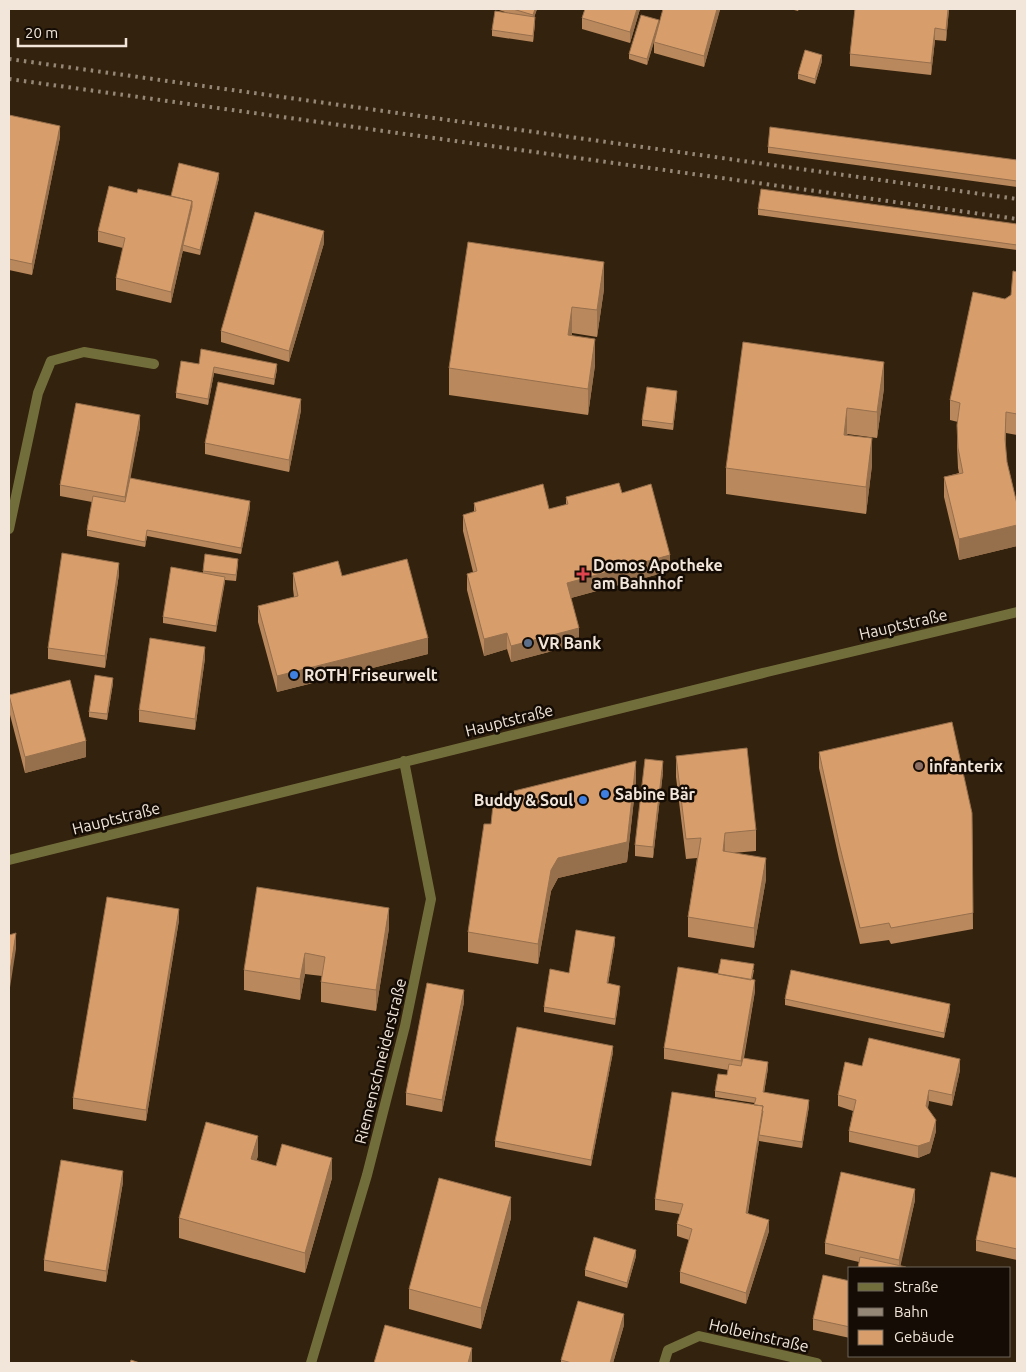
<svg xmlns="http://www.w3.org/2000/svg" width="1026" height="1372" viewBox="0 0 1026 1372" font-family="Ubuntu,sans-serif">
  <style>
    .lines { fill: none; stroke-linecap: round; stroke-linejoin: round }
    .street { stroke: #726e3c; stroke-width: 10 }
    .rail { stroke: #958776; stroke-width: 4; stroke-dasharray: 2.5 5; stroke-linecap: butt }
    .wall { fill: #b9885d }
    .shaded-wall { fill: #966f4c }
    .building { fill: #d79e6c; stroke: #966f4c }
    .health-dot { fill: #e0444e; stroke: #150d05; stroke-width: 2 }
    .service-dot { fill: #5c6f8a; stroke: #150d05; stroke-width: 2 }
    .shop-dot { fill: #3f7fe0; stroke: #150d05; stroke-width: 2 }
    .education-dot { fill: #8d6e63; stroke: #150d05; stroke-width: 2 }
    .labels { text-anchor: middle; stroke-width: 5; stroke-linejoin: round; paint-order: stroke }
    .poi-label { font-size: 16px; font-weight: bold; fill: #f2e6da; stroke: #150d05; text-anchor: start }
    .street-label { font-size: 16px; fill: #f2e6da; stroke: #150d05 }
  </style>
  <rect width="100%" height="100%" fill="#33220d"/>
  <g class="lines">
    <path class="street" d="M9,529l29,-136 13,-32 33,-9 70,12
      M9,860l758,-188 250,-60
      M311,1363l56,-188 38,-149 26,-127 -27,-138
      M664,1363l4,-13 31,-14 118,27"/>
    <path class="rail" d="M9,59l1008,140
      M9,79l1008,140"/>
  </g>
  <path class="wall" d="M496,9h41l-3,8 1,6 -2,19 -41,-6v-6l19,-16z
    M585,9h55l-10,34 -48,-14v-11z
    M720,9l-16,58 -50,-14v-11l2,-8 -9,31 -18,-6v-5l30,-28z
    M790,9h9l-1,2z
    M855,9h94l-3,32 -11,-1 -4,35 -81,-9v-12z
    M822,61l-7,23 -17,-5v-5z
    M9,115l51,22 -28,138 -23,-5z
    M768,147l249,13v27l-249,-34z
    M219,178l-19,77 -17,-4v-1l-12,53 -55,-13v-12l7,-30 -25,-6v-11l39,-38 34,3z
    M758,209l259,15v26l-259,-35z
    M324,243l-35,119 -68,-20v-11z
    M1017,272v163l-11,-2 -1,13 2,16 10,42v42l-58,14 -15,-63v-20l15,-4 -1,-5 -1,-22 1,-24 -8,-2v-20l55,-101 6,-4z
    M604,289l-7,48 -25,-4v2l23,30 -7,50 -139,-20v-27z
    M199,364l78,5 -3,16 -60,-12 -6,32 -32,-7v-5z
    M884,388l-7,50 -30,-4 25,31 -6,49 -140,-20v-26z
    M677,396l-4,34 -31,-4v-6z
    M301,410l-12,62 -84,-18v-11z
    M140,427l-10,51 120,29 -9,47 -94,-18 -2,11 -58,-11v-6l5,-28 -32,-6v-11z
    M622,493l48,78 -99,27 8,46 -68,18 -4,-13 -23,7 -17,-66v-16l6,-2 -10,-41v-16l11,-3v-9l75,6 17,-4v-8z
    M238,564l-2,17 -11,-1 -9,52 -53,-9v-6l40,-44v-2z
    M293,573l49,3 86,78 -151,38 -19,-70v-16l36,-9 -1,-8z
    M119,574l-14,94 -57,-9v-11z
    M205,658l-10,72 -56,-8v-12z
    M113,683l-6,37 -18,-3v-5z
    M9,695l77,62 -61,16 -16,-62z
    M819,752l153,61 1,116 -82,15 -2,-4 -29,4 -21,-85 -20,-91z
    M676,756l80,74v21l-24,2 34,26 -12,69 -66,-11v-20l9,-59 -11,1 -10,-82z
    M663,772l-10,86 -18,-2v-11z
    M636,781l-9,81 -69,16 -7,13 -13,73 -70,-12v-20l23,-108z
    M179,920l-33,201 -73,-12v-11z
    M389,928l-13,83 -55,-9v-20l1,-6 -17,-2 -5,26 -56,-10v-20z
    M615,943l-7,41 12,7 -5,34 -71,-13v-5l25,-34z
    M754,970l-2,10 3,11 -11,67 24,10 -4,25 45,13 -7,42 -43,-7 -11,72 21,18 -23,73 -66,-21v-11l9,-32 -12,-4v-12l3,-10 -25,-4v-11l99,-94 1,-2 -40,-6v-6l12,-16 1,-5 -64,-11v-11l54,-74z
    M785,999l165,11 -6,28 -159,-33z
    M464,1002l-22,110 -36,-7v-12z
    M613,1052l-22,114 -96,-19v-6z
    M862,1066l98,4 -8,36 -23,-5 -1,7 8,23 -6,22 -12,5 -69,-16v-11l4,-20 -15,-5v-11z
    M258,1156l-2,4 20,6 56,12 -27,95 -126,-35v-20z
    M1017,1178v82l-41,-9v-11z
    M123,1182l-17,100 -62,-11v-11z
    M915,1200l-15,66 -41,-4 -34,-8v-11z
    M511,1218l-30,111 -72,-20v-20z
    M636,1256l-9,32 -42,-12v-6z
    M850,1281v57l-37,-8v-11z
    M624,1325l-11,38h-52v-3z"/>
  <path class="shaded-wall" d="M535,9h2l-4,12v-6z
    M637,9h3l-10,34v-11z
    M717,9h3v1l-16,57v-11z
    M948,9h1l-3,32v-11z
    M535,17v6l-2,19v-6z
    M659,20v6l-12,39v-6z
    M935,28v12l-4,35v-12z
    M822,55v6l-7,23v-5z
    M60,126v11l-28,138v-11z
    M219,173v5l-19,77v-5z
    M192,201v12l-9,32v5l-12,53v-11z
    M324,231v12l-35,119v-11z
    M604,262v27l-7,48v-27z
    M572,307v26l-4,28v-26z
    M595,339v26l-7,50v-26z
    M884,362v26l-7,50v-26z
    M277,364v5l-3,16v-6z
    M214,367v6l-6,32v-6z
    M677,391v5l-4,34v-6z
    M301,399v11l-12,62v-12z
    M847,408v26l-3,27v-26z
    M1006,412v21l-1,26v-20z
    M140,415v12l-15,81v-11z
    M872,438v27l-6,49v-27z
    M250,501v6l-9,47v-6z
    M1017,525v21l-58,14v-21z
    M147,530v6l-2,11v-5z
    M670,555v16l-103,28v-16z
    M119,563v11l-14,94v-12z
    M225,577v5l-9,50v-6z
    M579,628v16l-68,18v-16z
    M507,633v16l-23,7v-17z
    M428,638v16l-151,38v-16z
    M205,647v11l-10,72v-11z
    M113,678v5l-6,37v-6z
    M86,741v16l-61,16v-16z
    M636,761v20l-9,81 -69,16 -7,13 -13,73v-20l13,-74 7,-12z
    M663,761v11l-10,86v-11z
    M725,833v20l-2,-2z
    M766,858v21l-12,69v-20z
    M389,908v20l-13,83v-21z
    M179,909v11l-33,201v-11z
    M16,933v16l-7,45v-16z
    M615,937v6l-8,46v-6z
    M305,953v21l-5,26v-21z
    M755,980v11l-14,81v-11z
    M620,986v5l-5,34v-6z
    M464,990v12l-22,110v-12z
    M950,1004v6l-6,28v-5z
    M613,1046v6l-22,114v-6z
    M960,1059v11l-8,36v-11z
    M768,1062v6l-5,30v-6z
    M929,1090v11l-3,16v-11z
    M809,1100v6l-7,42v-6z
    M763,1106v11l-4,18v6l-13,83v-11z
    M936,1120v11l-6,22 -12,5v-12z
    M258,1136v20l-7,23v-20z
    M332,1158v20l-27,95v-20z
    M123,1171v11l-17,100v-11z
    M915,1189v11l-15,68h-1v-8z
    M511,1197v21l-30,111v-21z
    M769,1220v11l-23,73v-11z
    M636,1250v6l-9,32v-5z
    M624,1314v11l-11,38h-3z
    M472,1348v15h-4z"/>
  <path class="building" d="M513,9h22l-2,6z
    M585,9h52l-7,23 -48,-14z
    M663,9h54l-13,47 -50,-14z
    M855,9h93l-2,21 -11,-2 -4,35 -81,-9z
    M495,11l40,6 -2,19 -41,-6z
    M641,15l18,5 -12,39 -18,-5z
    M805,50l17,5 -7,24 -17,-5z
    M9,115l51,11 -28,138 -23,-5z
    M770,127l247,33v21l-249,-34z
    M179,163l40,10 -19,77 -17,-5 9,-38v-6l-21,-5z
    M109,186l28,7 1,-4 54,12 -21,91 -55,-14 9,-40 -27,-7z
    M761,189l256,35v21l-259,-36z
    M255,212l69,19 -35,120 -68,-20z
    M468,242l136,20 -7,48 -25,-3 -4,28 27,4 -7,50 -139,-21z
    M1013,271l4,1v142l-11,-2 -1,27 2,23 10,42v21l-58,14 -15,-62 19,-4 -5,-25 -1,-23 3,-22 -10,-3 23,-108 32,7 6,-4z
    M743,342l141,20 -7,50 -30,-4 -3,27 28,3 -6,49 -140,-19z
    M201,349l76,15 -3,15 -60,-12 -6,32 -32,-6 5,-32 18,3z
    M218,382l83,17 -12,61 -84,-17z
    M647,387l30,4 -4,33 -31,-4z
    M76,403l64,12 -15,82 -65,-12z
    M130,478l120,23 -9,47 -94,-18 -2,12 -58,-12 6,-34 32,6z
    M619,483l3,10 29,-9 19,71 -103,28 12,45 -68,18 -4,-13 -23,6 -17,-65 10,-3 -14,-56 13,-4 -2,-8 69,-19 6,25 19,-5 -2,-7z
    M62,553l57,10 -14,93 -57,-8z
    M205,554l33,5 -2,16 -33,-4z
    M407,559l21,79 -151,38 -19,-70 40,-10 -5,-23 45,-12 4,15z
    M171,567l54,10 -9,49 -53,-9z
    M150,638l55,9 -10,72 -56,-9z
    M95,675l18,3 -6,36 -18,-2z
    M70,680l16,61 -61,16 -16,-62z
    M952,722l20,91 1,100 -82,15 -2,-5 -29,5 -21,-85 -20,-91z
    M747,748l9,82 -31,3 -2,18 43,7 -12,70 -66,-11 13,-79 -15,1 -10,-83z
    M645,759l18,2 -10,86 -18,-2z
    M636,761l-9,81 -69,16 -7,12 -13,74 -70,-12 16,-108h7l2,-19 4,-7 16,-4 1,-3z
    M257,887l132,21 -13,82 -55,-8 4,-25 -20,-4 -5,26 -56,-9z
    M107,897l72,12 -33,201 -73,-12z
    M576,930l39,7 -8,46 13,3 -5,33 -71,-12 6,-38 19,4z
    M16,933l-7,45v-43z
    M721,959l33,5 -3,16 -33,-6z
    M678,967l77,13 -14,81 -77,-13z
    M791,970l159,34 -6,29 -159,-34z
    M427,983l37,7 -22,110 -36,-7z
    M517,1027l96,19 -22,114 -96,-19z
    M869,1038l91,21 -8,36 -23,-5 -3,16 10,14 -6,22 -12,4 -69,-15 7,-31 -18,-5 7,-33 17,4z
    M743,1058l25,4 -5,30 46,8 -7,42 -43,-7 4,-24h-1l1,-5 -9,-1 2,-7 -41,-7 3,-17 9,1 2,-11 12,2z
    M672,1092l91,14 -17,107 23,7 -23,73 -66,-21 12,-43 -15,-5 6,-20 -28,-5z
    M206,1122l52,14 -7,23 25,7 6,-22 50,14 -27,95 -126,-35z
    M61,1160l62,11 -17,100 -62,-11z
    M841,1172l74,17 -16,71 -74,-17z
    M991,1172l26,6v71l-41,-9z
    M439,1178l72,19 -30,111 -72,-19z
    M594,1237l42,13 -9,33 -42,-13z
    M860,1257l46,10v1h-48z
    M823,1275l27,6v46l-37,-8z
    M578,1301l46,13 -14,49h-38l-11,-3z
    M385,1325l87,23 -4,15h-94z
    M131,1360l9,3h-10z"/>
  <path class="health-dot" d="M580.5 566.5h5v5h5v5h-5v5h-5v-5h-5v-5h5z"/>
  <circle class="service-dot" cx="528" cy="643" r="5"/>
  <g class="shop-dot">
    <circle cx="294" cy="675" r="5"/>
    <circle cx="605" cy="794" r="5"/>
    <circle cx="583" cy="800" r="5"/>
  </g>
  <circle class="education-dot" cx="919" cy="766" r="5"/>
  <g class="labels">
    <g class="poi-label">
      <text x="593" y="571">Domos Apotheke<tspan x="593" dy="18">am Bahnhof</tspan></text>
      <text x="538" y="649">VR Bank</text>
      <text x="304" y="681">ROTH Friseurwelt</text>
      <text x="929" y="772">infanterix</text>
      <text x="615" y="800">Sabine Bär</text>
      <text x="573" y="806" text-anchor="end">Buddy &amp; Soul</text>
    </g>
    <g class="street-label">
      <text transform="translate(903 624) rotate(-13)" y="6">Hauptstraße</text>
      <text transform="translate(509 720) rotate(-14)" y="6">Hauptstraße</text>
      <text transform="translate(116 818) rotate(-14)" y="6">Hauptstraße</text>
      <text transform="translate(380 1061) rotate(-76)" y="6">Riemenschneiderstraße</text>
      <text transform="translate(759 1335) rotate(13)" y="6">Holbeinstraße</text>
    </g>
  </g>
  <rect width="1026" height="1372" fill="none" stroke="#f2e6da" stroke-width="20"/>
  <rect x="848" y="1267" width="162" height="90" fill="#150d05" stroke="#6d645a"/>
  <rect x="858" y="1283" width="25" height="8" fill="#726e3c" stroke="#6d645a"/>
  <text x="894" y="1292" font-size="15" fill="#f2e6da">Straße</text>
  <rect x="858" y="1308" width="25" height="8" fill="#958776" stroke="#6d645a"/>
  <text x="894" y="1317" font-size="15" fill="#f2e6da">Bahn</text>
  <rect x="858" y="1330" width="25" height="15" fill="#d79e6c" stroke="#6d645a"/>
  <text x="894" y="1342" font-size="15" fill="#f2e6da">Gebäude</text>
  <path d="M18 38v8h108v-8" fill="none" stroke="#f2e6da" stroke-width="2.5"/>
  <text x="25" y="38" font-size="15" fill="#f2e6da" stroke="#150d05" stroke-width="4" paint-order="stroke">20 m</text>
</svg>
